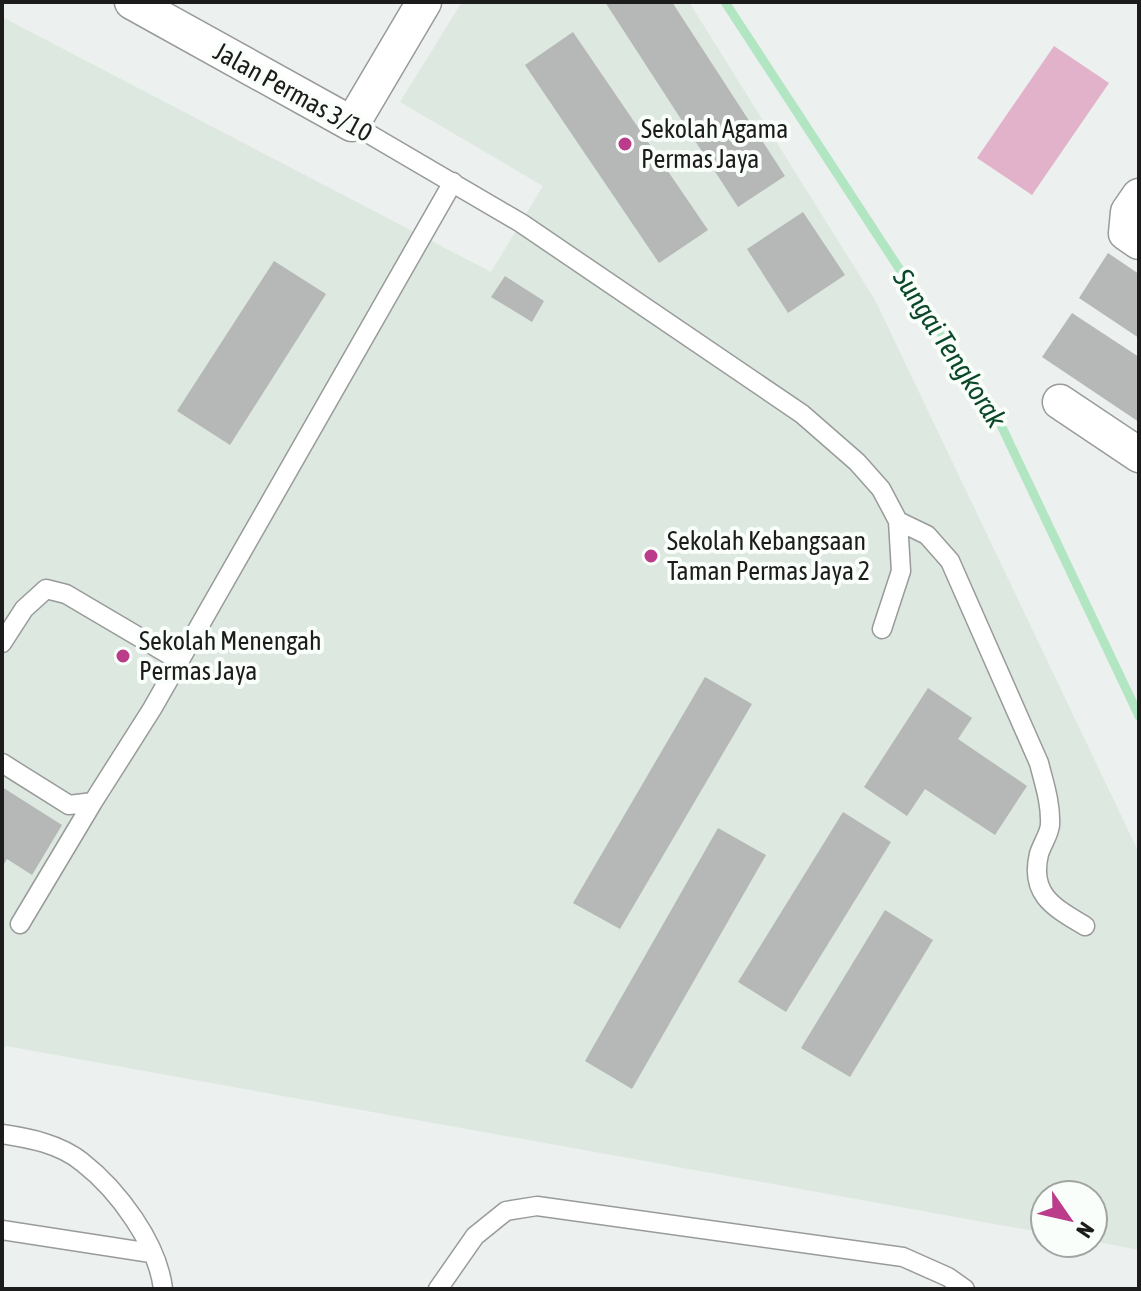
<svg xmlns="http://www.w3.org/2000/svg" width="1141" height="1291" viewBox="0 0 1141 1291" font-family="'Asap Condensed',sans-serif">
  <style>
    .built { fill: #dde8e0 }
    .green { fill: #e1b2ca }
    .lines { fill: none; stroke-linecap: round; stroke-linejoin: round }
    .stream { stroke: #b2e6c3; stroke-width: 9 }
    .building { fill: #b5b8b6 }
    .lane-casing { stroke: #989b99; stroke-width: 21 }
    .street-casing { stroke: #989b99; stroke-width: 37 }
    .lane { stroke: #fff; stroke-width: 18 }
    .street { stroke: #fff; stroke-width: 34 }
    .poi-dot { fill: #bb3c8a; stroke: #fafefb; stroke-width: 3 }
    .labels { text-anchor: middle; stroke-width: 8; stroke-linejoin: round; paint-order: stroke }
    .street-label { font-size: 26px; fill: #1b1c1b; stroke: #fafefb }
    .poi-label { font-size: 26px; fill: #1b1c1b; stroke: #fafefb; text-anchor: start }
    .water-label { font-size: 28px; font-style: italic; fill: #0a4828; stroke: #fafefb }
  </style>
  <rect width="100%" height="100%" fill="#ecf0ee"/>
  <path class="built" d="M462,2h227l186,298 264,553v397l-46,-9v-46h-48v38l-1039,-187 -4,5v-1034l489,255 52,-86 -143,-84z"/>
  <path class="green" d="M1054,46l55,37 -77,112 -55,-37z"/>
  <g class="lines">
    <path class="stream" d="M725,2l275,421 139,293"/>
  </g>
  <path class="building" d="M605,2h67l113,174 -47,31z
    M573,32l135,198 -49,33 -134,-198z
    M803,212l42,63 -57,38 -41,-64z
    M1108,253l31,21v64l-60,-40z
    M274,261l52,33 -96,151 -53,-34z
    M505,276l39,25 -12,21 -41,-25z
    M1072,313l67,44v65l-97,-65z
    M705,677l47,27 -132,225 -47,-26z
    M928,688l44,30 -14,21 69,47 -32,49 -70,-46 -18,27 -43,-29z
    M2,787l60,38 -30,50 -25,-16 -5,8z
    M843,812l48,30 -105,170 -48,-30z
    M718,828l48,27 -134,234 -47,-28z
    M885,910l48,30 -83,137 -49,-29z"/>
  <g class="lines">
    <g class="lane-casing">
      <path id="lane" d="M352,124l169,99 281,191 55,48 24,27 17,32 3,50 -19,58
        M898,521l29,14 23,26 89,202c5,20 12,40 11,62 -1,10 -8,19 -11,29 -10,41 16,54 46,72
        M2,643l22,-34 22,-20 20,5 112,66
        M2,763l67,42 24,-3 59,-93 301,-527
        M20,924l73,-122
        M2,1134c27,4 58,10 80,28 36,28 76,82 81,127
        M2,1230l149,23
        M438,1289l37,-53 31,-25 31,-5 366,51 45,20 17,12"/>
    </g>
    <g class="street-casing">
      <path id="street" d="M132,2l220,122 72,-122
        M1139,196l-11,16 -2,21 13,9
        M1060,402l79,53"/>
    </g>
    <use href="#lane" class="lane"/>
    <use href="#street" class="street"/>
  </g>
  <g class="poi-dot">
    <circle cx="625" cy="144" r="8"/>
    <circle cx="651" cy="556" r="8"/>
    <circle cx="123" cy="656" r="8"/>
  </g>
  <g class="labels">
    <g class="street-label">
      <text transform="translate(293 92) rotate(29)" y="9">Jalan Permas 3/10</text>
    </g>
    <g class="poi-label">
      <text x="641" y="138">Sekolah Agama<tspan x="641" dy="30">Permas Jaya</tspan></text>
      <text x="667" y="550">Sekolah Kebangsaan<tspan x="667" dy="30">Taman Permas Jaya 2</tspan></text>
      <text x="139" y="650">Sekolah Menengah<tspan x="139" dy="30">Permas Jaya</tspan></text>
    </g>
    <g class="water-label">
      <text transform="translate(950 348) rotate(57)" y="10">Sungai Tengkorak</text>
    </g>
  </g>
  <rect width="1141" height="1291" fill="none" stroke="#1b1c1b" stroke-width="8"/>
  <g transform="translate(1069 1219) rotate(124)"><circle r="38" fill="#fafefb" stroke="#a1a4a1" stroke-width="2"/>
  <path d="M0-6L14 30L0 20L-14 30Z" fill="#bb3c8a"/>
  <text y="-12" font-size="22" font-weight="bold" text-anchor="middle" fill="#1b1c1b">N</text>
  </g>
</svg>
